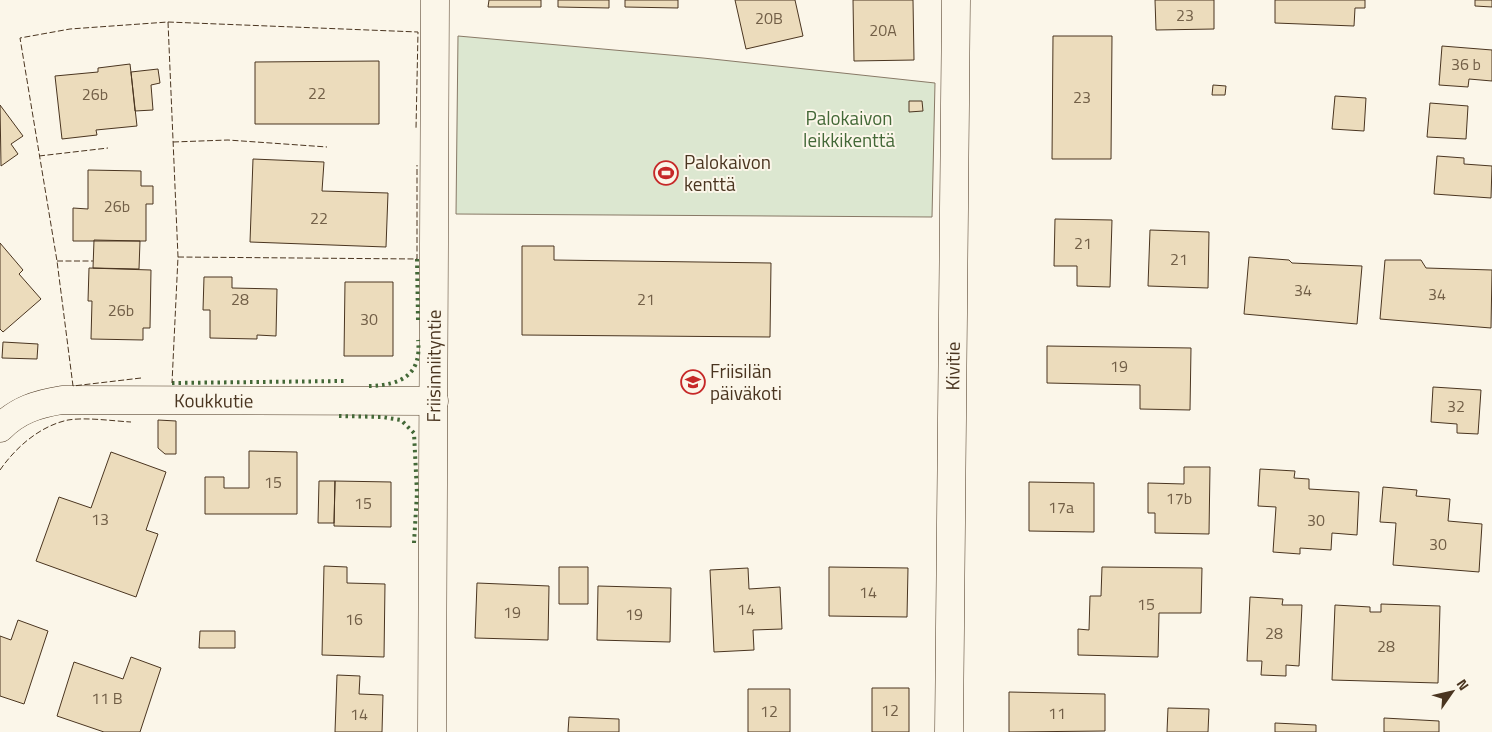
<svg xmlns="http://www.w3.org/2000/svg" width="1492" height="732" viewBox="0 0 1492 732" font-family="'Titillium Web',sans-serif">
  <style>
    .green { fill: #dce7d0; stroke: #887966 }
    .building { fill: #ecdcbc; stroke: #4a3520 }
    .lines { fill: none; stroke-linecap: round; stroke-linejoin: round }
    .minor-casing { stroke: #4a3520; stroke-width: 29 }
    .tertiary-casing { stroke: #4a3520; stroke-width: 29 }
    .minor { stroke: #fbf6e9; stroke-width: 28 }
    .tertiary { stroke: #fbf6e9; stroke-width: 28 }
    .hedge { stroke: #436837; stroke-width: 4; stroke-dasharray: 2.5 4; stroke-linecap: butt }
    .fence { stroke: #4a3520; stroke-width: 1; stroke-dasharray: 6 2.5; stroke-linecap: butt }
    .labels { text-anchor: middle; stroke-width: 4; stroke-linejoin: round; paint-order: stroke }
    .number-label { font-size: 16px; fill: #725f47 }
    .park-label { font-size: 19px; fill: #436837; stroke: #fbf6e9 }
    .poi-label { font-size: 19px; fill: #4a3520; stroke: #fbf6e9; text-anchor: start }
    .street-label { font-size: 19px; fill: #4a3520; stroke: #fbf6e9 }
  </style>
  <rect width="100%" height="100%" fill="#fbf6e9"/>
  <path class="green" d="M458,36l245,22 232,25 -3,134 -476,-3z"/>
  <path class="building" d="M489,0h52v7h-53z
    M558,0h51v8l-51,-1z
    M625,0h53v8l-53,-1z
    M735,0h60l8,36 -57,13z
    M853,0h60l1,60 -60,1z
    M1155,0h59v29l-58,1z
    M1275,0h90v8h-10l-1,18 -79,-3z
    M1475,0h17v7l-17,-1z
    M1053,36h59l-1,123h-59z
    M1442,46l50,4v31l-23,-2 -1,8 -29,-2z
    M379,61v63h-124v-62z
    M130,64l7,62 -41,4 1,5 -35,4 -7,-63 43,-4v-4z
    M158,69l2,14 -9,2 2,25 -18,1 -4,-39z
    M1213,85l13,1 -1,9h-13z
    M1335,96l31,2 -2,33 -32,-2z
    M909,101h13l1,10 -14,1z
    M1430,103l38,3 -2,33 -39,-2z
    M0,105l23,31 -12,8 7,10 -17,12z
    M1437,156l27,2v6l28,2 -1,32 -57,-4z
    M253,159l71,3 -2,29 66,2 -2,54 -136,-5z
    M88,170l53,1v15h12v18h-7v37h-73v-33l15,1z
    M1055,219l57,1 -2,67 -33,-1v-20h-23z
    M1150,230l59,2 -1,56 -60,-2z
    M94,240l46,1 -1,28 -46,-1z
    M0,243l23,27 -4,4 22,25 -38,33 -3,-3z
    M522,246h32v14l217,3 -1,74 -248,-2z
    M1249,257l40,3 3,3 70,3 -5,58 -113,-10z
    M1385,260h36l5,8 66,2 -1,58 -111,-9z
    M89,268l62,2 -1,58h-7v12l-52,-1 1,-38h-4z
    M204,277h28v11l45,1 -1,47 -19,-1v4l-47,-1v-28h-7z
    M345,282h48v74h-49z
    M3,342l35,2 -1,15 -35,-1z
    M1047,346l144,2 -1,62 -50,-1v-24l-93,-2z
    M1433,387l48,3 -3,44 -21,-1v-9l-26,-2z
    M158,420l18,1v33h-11l-7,-6z
    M249,451l48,1v62h-92v-37h19v11h25z
    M111,452l55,20 -20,58 12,4 -22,63 -100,-36 23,-64 32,11z
    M1184,467h26l-1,67 -54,-1v-20h-7v-30l36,1z
    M1260,469l35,2 -1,7 15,1v10l50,3 -2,43 -25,-2 -1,17 -31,-2v6l-27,-2 3,-45 -18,-1z
    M319,481h16l-1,42h-16z
    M335,481l56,1v45l-57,-1z
    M1029,482l65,1v49l-65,-1z
    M1383,487l34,3 -1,6 34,3 -2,22 34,3 -3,48 -86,-7 3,-42 -16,-1z
    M324,566l23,1v16l38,1 -1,73 -62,-2z
    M559,567h29v37h-29z
    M829,567l79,1 -1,49 -78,-1z
    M1102,567l100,1 -1,45h-42l-1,44 -80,-2v-26l11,1 1,-34h11z
    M748,568l1,21 31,-2 2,42 -29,1 1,20 -40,2 -4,-82z
    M477,583l72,3 -1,54 -73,-2z
    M598,586l73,2 -1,54 -73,-2z
    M1250,597l33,2 -1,6h20l-3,61 -13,-1v11l-25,-1 1,-14h-15z
    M1381,604l59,2 -2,77 -106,-3 3,-75 35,2v5h11z
    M18,620l30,11 -24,73 -24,-8v-60l11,4z
    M200,631h35v17h-36z
    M131,657l30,11 -21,64h-36l-47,-16 17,-54 49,17z
    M337,675l23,1 -1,18 24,1 -1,37h-47z
    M872,688h37v44h-37z
    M748,689h42v43h-42z
    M1009,692l96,2v37l-96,1z
    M1168,708l41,1 -1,23h-41z
    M569,717l50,2v13h-51z
    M1384,718l55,3v11h-55z
    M1275,723l41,2v7h-41z"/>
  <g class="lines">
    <g class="minor-casing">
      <g id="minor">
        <path id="s1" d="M0,428c18,-18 37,-24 62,-28l372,1"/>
        <path id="s2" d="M949,732l7,-732"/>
      </g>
    </g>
    <g class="tertiary-casing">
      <g id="tertiary">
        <path id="s3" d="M432,732l3,-732"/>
      </g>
    </g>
    <use href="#minor" class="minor"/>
    <use href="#tertiary" class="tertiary"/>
    <path class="hedge" d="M417,259l1,61
      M172,383l172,-2
      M369,386c31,-1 53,-10 49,-46
      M339,416l43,1 19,3 13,13 3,60 -3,50"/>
    <path class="fence" d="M168,22l10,235 -6,126
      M173,142l55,-2 99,7
      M39,156l69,-8
      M178,257l239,2v-94
      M57,261h36
      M141,378l-68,8 -16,-125 -37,-223 50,-9 98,-7 250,10 -2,97
      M0,470c16,-23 40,-44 68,-50 18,-3 45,1 63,2"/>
  </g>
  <defs>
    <g id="stadium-ring" transform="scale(1.25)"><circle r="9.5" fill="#fbf6e9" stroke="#c62828" stroke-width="1.5"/><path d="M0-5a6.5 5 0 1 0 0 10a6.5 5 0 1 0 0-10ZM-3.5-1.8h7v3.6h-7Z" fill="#c62828"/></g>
    <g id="school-ring" transform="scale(1.25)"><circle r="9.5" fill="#fbf6e9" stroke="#c62828" stroke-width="1.5"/><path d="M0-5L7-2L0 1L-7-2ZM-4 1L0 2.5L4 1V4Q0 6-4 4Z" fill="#c62828"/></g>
  </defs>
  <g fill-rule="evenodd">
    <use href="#stadium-ring" x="666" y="173"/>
    <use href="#school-ring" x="693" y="382"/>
  </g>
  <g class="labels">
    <g class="number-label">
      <text x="1185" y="21">23</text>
      <text x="769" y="24">20B</text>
      <text x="883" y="36">20A</text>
      <text x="1466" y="70">36 b</text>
      <text x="317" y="99">22</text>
      <text x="95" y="100">26b</text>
      <text x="1082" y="103">23</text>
      <text x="117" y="212">26b</text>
      <text x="319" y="224">22</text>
      <text x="1083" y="249">21</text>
      <text x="1179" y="265">21</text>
      <text x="1303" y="296">34</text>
      <text x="1437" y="300">34</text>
      <text x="240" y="305">28</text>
      <text x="646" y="305">21</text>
      <text x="121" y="316">26b</text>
      <text x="369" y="325">30</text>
      <text x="1119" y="372">19</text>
      <text x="1456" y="412">32</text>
      <text x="273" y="488">15</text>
      <text x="1179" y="504">17b</text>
      <text x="363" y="509">15</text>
      <text x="1061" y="513">17a</text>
      <text x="100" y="525">13</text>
      <text x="1316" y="526">30</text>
      <text x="1438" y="550">30</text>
      <text x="868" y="598">14</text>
      <text x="1146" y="610">15</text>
      <text x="746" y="615">14</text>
      <text x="512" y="618">19</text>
      <text x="634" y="620">19</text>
      <text x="354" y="625">16</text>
      <text x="1274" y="639">28</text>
      <text x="1386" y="652">28</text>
      <text x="107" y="704">11 B</text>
      <text x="890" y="716">12</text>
      <text x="769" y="717">12</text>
      <text x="1057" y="719">11</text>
      <text x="359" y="720">14</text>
    </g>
    <g class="park-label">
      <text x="849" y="125">Palokaivon<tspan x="849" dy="22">leikkikenttä</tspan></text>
    </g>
    <g class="poi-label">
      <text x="684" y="169">Palokaivon<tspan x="684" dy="22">kenttä</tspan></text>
      <text x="710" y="378">Friisilän<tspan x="710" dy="22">päiväkoti</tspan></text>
    </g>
    <g class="street-label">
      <text dy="7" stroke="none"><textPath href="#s3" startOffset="366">Friisinniityntie</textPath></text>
      <text dy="7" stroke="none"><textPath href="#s2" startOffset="366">Kivitie</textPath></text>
      <text dy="7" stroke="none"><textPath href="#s1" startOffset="221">Koukkutie</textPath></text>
    </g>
  </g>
  <g transform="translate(1452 692) rotate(56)" stroke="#fbf6e9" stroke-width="4" paint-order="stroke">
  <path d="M0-4L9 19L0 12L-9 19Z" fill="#4a3520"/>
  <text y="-8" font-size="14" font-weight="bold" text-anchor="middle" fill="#4a3520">N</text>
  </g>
</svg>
